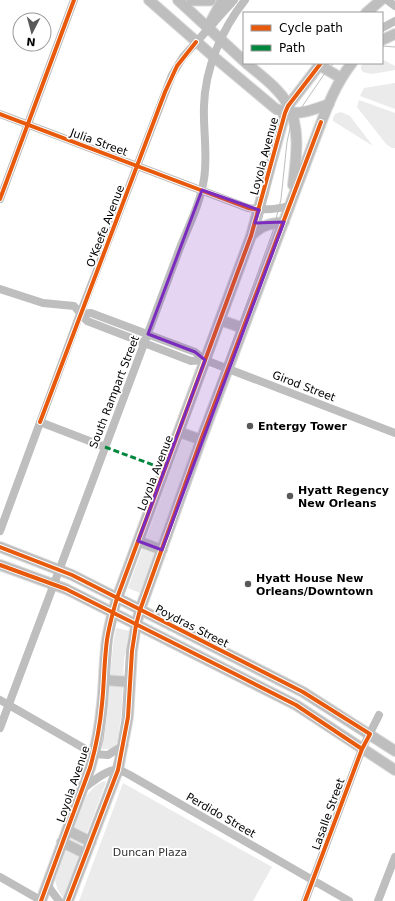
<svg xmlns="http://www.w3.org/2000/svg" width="395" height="901" viewBox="0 0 395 901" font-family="'DejaVu Sans',sans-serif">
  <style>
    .green { fill: #ebebeb }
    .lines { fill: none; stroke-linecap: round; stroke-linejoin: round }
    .major-casing { stroke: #dbdbdb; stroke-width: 12 }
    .highway-casing { stroke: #dbdbdb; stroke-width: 13 }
    .minor { stroke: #bebebe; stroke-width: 8 }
    .major { stroke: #bebebe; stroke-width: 10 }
    .highway { stroke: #bebebe; stroke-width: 11 }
    .tram { stroke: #bebebe; stroke-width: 1 }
    .quiet { stroke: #00873e; stroke-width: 3; stroke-dasharray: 6 3; stroke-linecap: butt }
    .cycleway-casing { stroke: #fff; stroke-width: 6 }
    .cycleway { stroke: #e8590c; stroke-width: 4 }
    .marked { fill: #7b2cbf; fill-opacity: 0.2; stroke: #7b2cbf; stroke-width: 3; stroke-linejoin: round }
    .poi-dot { fill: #595959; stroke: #fff; stroke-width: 1.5 }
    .labels { text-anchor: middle; stroke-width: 3.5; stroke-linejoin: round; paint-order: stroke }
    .street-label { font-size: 11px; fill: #000; stroke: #fff }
    .poi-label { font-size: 11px; font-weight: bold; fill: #000; stroke: #fff; text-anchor: start }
    .park-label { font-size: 11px; fill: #323232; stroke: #fff }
  </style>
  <rect width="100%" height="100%" fill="#fff"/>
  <path class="green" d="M382,59l13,7v4l-23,4 -9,-2c-3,-4 -3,-5 0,-9h19z
    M395,83v26l-35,-13 4,-8z
    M359,100l36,13v35h-3l-6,-4 -29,-37z
    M341,112l9,4 23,30 -40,-25v-3l2,-4z
    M182,440l12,4 -54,149 -12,-5z
    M116,628l15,3 -7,28 -2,47 -4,36 -6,7h-11c10,-39 7,-81 15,-121z
    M104,781l2,1 -43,116 -6,-10 -2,-8 31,-84 9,-10z
    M123,783l149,84 -19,34h-174z"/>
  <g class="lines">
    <g class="major-casing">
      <path id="major" d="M149,0l65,57 62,52c20,8 34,2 53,-5
        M178,0l66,61
        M366,13l15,-13
        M382,40l13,-6
        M246,63c14,12 33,25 42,42 13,24 8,54 5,80
        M319,65l22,13
        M252,235c11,-11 18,-11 32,-13
        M220,320l23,8
        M179,432l22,8
        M138,541l24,9
        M0,547l72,28 231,117 92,59
        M0,565l66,24 230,116 99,65
        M104,680l26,2
        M67,830l24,12
        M62,842l24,12
        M41,901l49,-133c6,-21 10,-42 12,-64 2,-18 2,-37 4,-55 1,-17 6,-34 11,-51l134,-362 34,-123 3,-7 33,-43
        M68,901l50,-131 10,-53 4,-66 4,-26 4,-15 61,-170 117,-309c9,-24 18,-48 34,-68"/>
    </g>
    <g class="highway-casing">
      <path id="highway" d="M192,0h18
        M208,28l15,-28"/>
    </g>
    <path class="minor" d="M387,0l8,6
      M382,28l13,-7
      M0,114l248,94c14,2 27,2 41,-2
      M0,199l74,-199
      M0,289l43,14 31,3 13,15 104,40 14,-1
      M80,314l11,-1 104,39 10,8 190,73
      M40,422l65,25
      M0,531l80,-217 92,-239 11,-18 51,-57
      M0,700l94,54 14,1 16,-10
      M0,728l178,-475c9,-24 22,-48 26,-74 4,-26 -1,-48 0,-73 1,-38 18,-77 41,-106
      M82,790c8,-7 27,-22 37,-20 3,1 7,3 9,4l221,127
      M0,877l42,24
      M48,882l2,7 9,12
      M305,901l57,-152 17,-34
      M378,901l17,-44"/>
    <use href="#major" class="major"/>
    <use href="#highway" class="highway"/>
    <path class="tram" d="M382,46l13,1
      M45,901l46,-121 12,-40 4,-33 5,-68 7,-32 142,-385 24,-96 3,-8 8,-10
      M63,901l45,-118 9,-29 5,-34 5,-71 9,-41 137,-377 8,-32 6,-57 3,-14 5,-11 32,-47 7,-7"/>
    <path class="quiet" d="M105,447l51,19"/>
    <g class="cycleway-casing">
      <path id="cycleway" d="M0,114l248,94 11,2
        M0,199l74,-199
        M40,422l125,-330 12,-26 19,-24
        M0,547l72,28 231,117 67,42 -8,15 -57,152
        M0,565l66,24 173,87 57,29 66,44
        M41,901l49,-133c6,-21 10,-42 12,-64 2,-18 2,-37 4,-55 1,-17 6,-34 11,-51l134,-362 34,-123 3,-7 33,-43
        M68,901l50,-131 10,-53 4,-66 4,-26 4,-15 61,-170 120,-318"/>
    </g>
    <use href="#cycleway" class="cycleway"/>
  </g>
  <path class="marked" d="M202,190l57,20 -4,13 29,-1 -122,328 -24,-9 67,-181 -10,-8 -47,-18z"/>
  <g class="poi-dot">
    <circle cx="250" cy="426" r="4"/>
    <circle cx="290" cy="496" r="4"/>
    <circle cx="248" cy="584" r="4"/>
  </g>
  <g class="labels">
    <g class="street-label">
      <text transform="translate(99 142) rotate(20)" y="4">Julia Street</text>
      <text transform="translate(264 156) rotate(-75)" y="4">Loyola Avenue</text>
      <text transform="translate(105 226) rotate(-69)" y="4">O'Keefe Avenue</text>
      <text transform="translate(304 386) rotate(21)" y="4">Girod Street</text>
      <text transform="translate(114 392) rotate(-69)" y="4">South Rampart Street</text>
      <text transform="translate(155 473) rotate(-69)" y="4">Loyola Avenue</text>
      <text transform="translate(192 626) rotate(27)" y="4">Poydras Street</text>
      <text transform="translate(73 784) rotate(-71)" y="4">Loyola Avenue</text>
      <text transform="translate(328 814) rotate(-70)" y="4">Lasalle Street</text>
      <text transform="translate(221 815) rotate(30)" y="4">Perdido Street</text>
    </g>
    <g class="poi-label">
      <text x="258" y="430">Entergy Tower</text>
      <text x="298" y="494">Hyatt Regency<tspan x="298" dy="13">New Orleans</tspan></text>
      <text x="256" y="582">Hyatt House New<tspan x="256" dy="13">Orleans/Downtown</tspan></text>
    </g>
    <g class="park-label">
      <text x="150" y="856">Duncan Plaza</text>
    </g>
  </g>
  <rect x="243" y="12" width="140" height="52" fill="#ffffff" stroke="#999999"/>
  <rect x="251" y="25" width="20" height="6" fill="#e8590c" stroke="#999999"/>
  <text x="279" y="32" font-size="12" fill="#000000">Cycle path</text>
  <rect x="251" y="45" width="20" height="6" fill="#00873e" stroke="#999999"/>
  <text x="279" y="52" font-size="12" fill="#000000">Path</text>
  <g transform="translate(32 32) rotate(186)"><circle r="19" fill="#ffffff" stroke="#999999"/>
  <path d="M0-3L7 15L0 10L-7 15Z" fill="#595959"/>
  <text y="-6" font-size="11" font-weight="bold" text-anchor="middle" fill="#000000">N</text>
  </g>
</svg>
